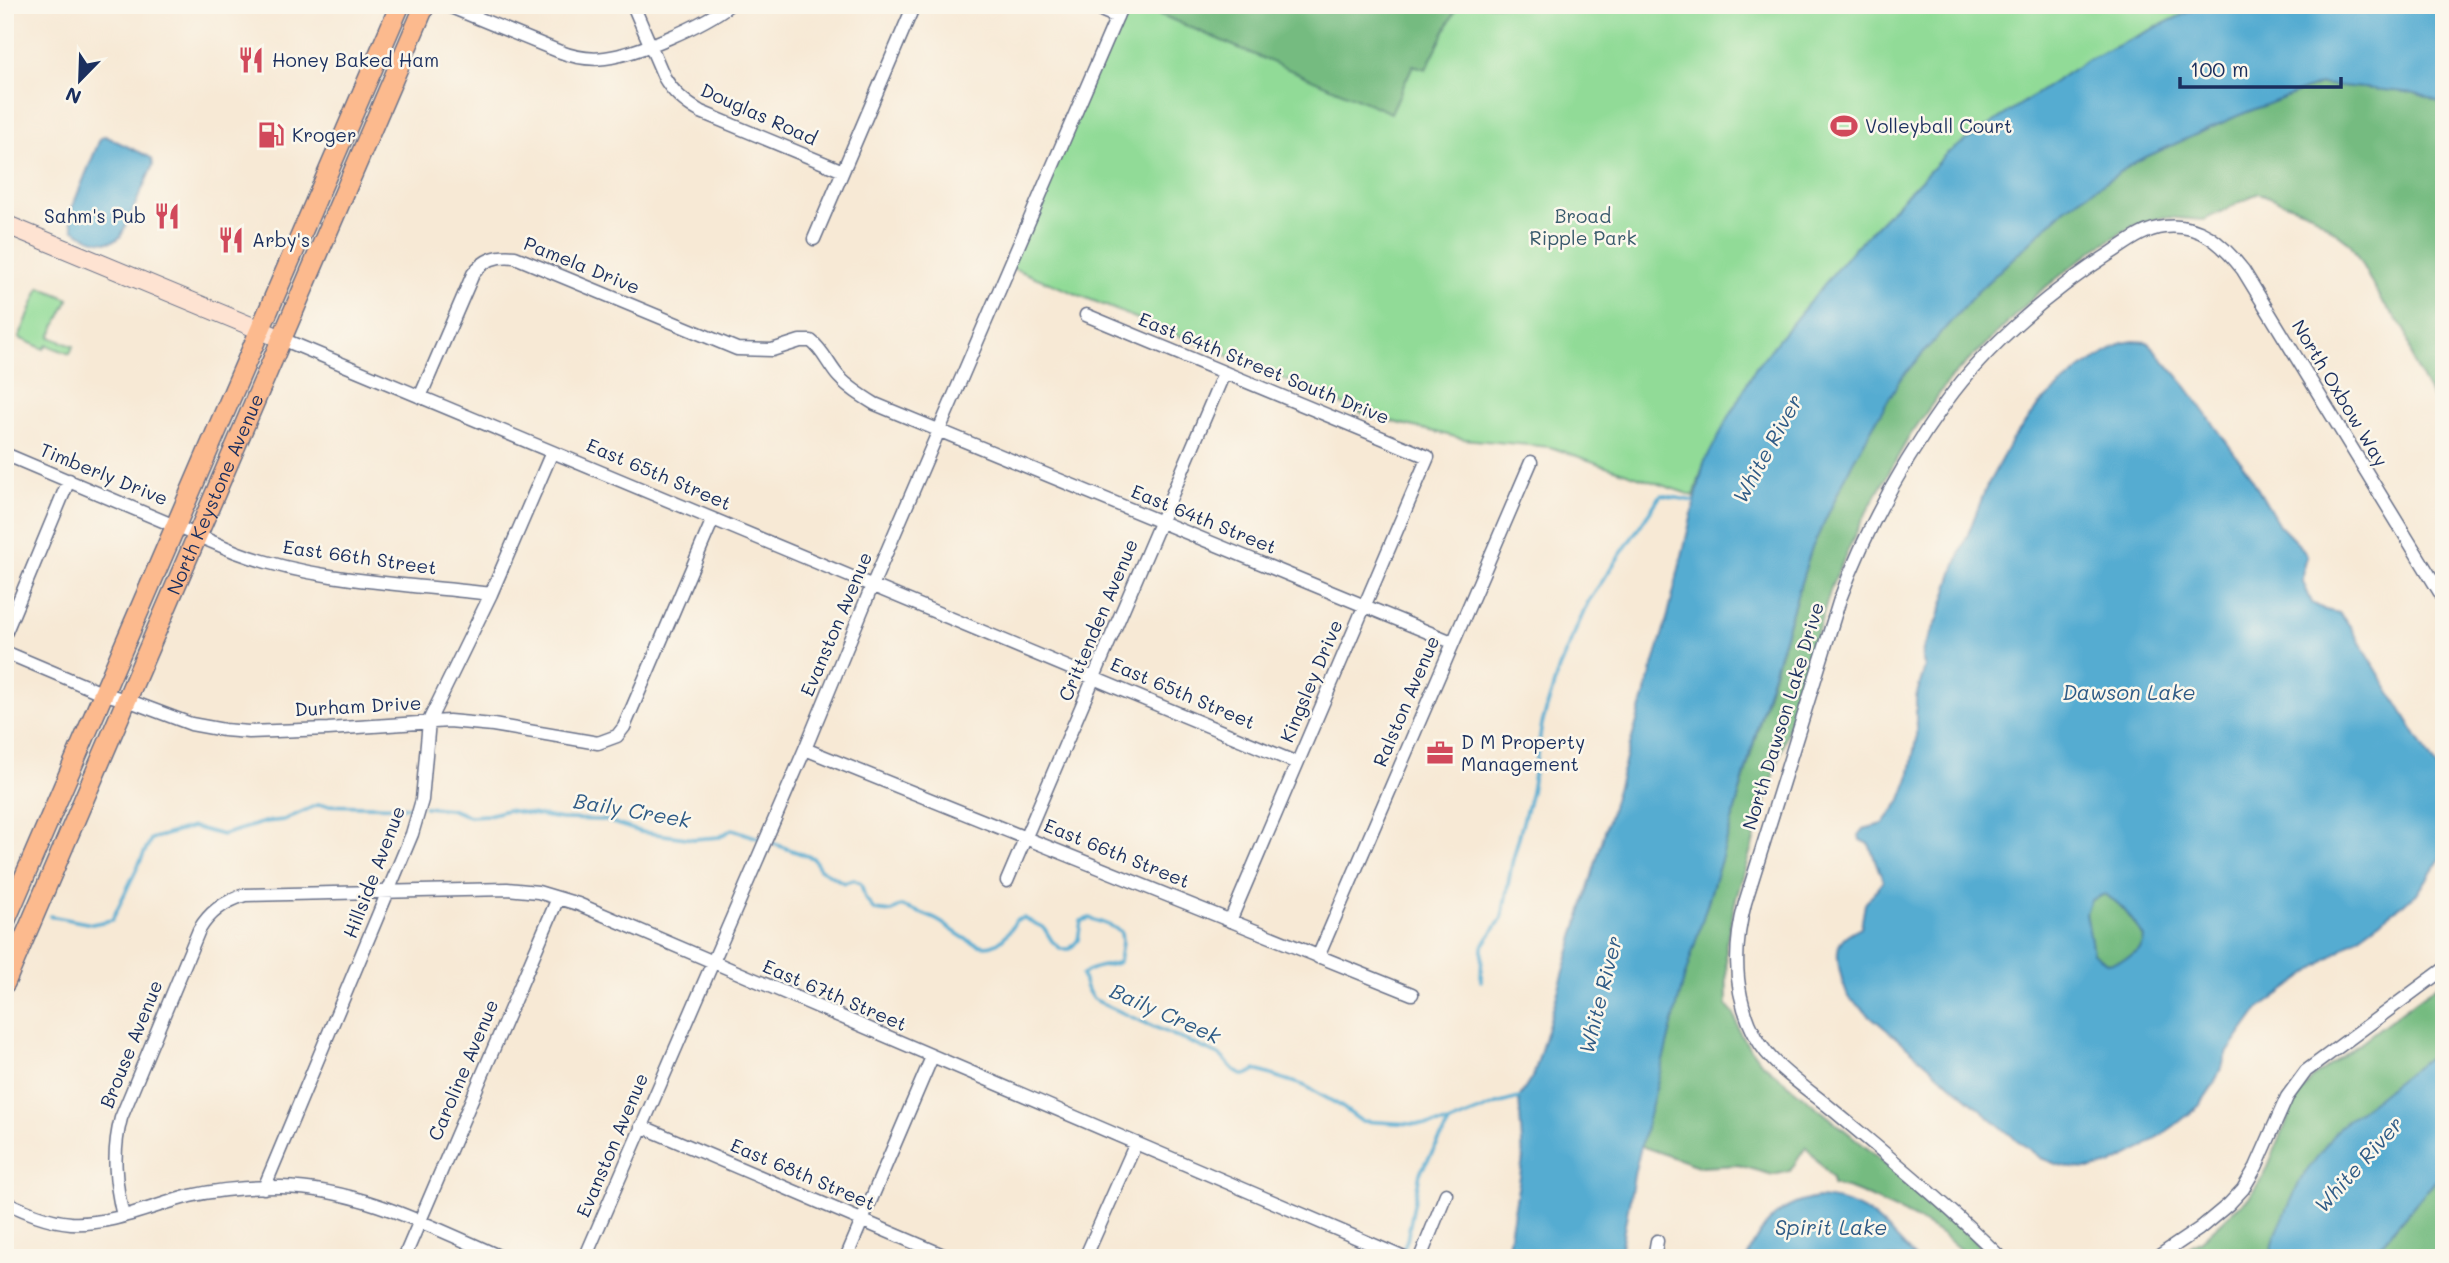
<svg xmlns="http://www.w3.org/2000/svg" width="2449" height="1263" viewBox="0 0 2449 1263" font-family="Mali,sans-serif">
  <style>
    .green { fill: #91db97; stroke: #56857a; stroke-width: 2 }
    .forest { fill: #74bb80; stroke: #48756f; stroke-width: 2 }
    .water { fill: #55acd1; stroke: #386e98; stroke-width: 2; fill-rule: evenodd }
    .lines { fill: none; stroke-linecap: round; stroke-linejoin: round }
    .stream { stroke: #55acd1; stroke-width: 3.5 }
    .street-casing { stroke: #687088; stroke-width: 15 }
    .secondary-casing { stroke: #687088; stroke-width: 20 }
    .primary-casing { stroke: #687088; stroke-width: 22 }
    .street { stroke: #fff; stroke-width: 12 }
    .secondary { stroke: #fee3d2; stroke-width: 18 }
    .primary { stroke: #fcba8e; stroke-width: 19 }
    .labels { text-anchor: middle; stroke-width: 5; stroke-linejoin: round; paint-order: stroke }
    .poi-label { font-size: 19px; fill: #1b2f5e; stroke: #fbf7ec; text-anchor: start }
    .street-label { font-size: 19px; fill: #1b2f5e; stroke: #fbf7ec }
    .park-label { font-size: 19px; fill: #385a6c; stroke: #fbf7ec }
    .water-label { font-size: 21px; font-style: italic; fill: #2f5b86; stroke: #fbf7ec }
  </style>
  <rect width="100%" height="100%" fill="#fbf7ec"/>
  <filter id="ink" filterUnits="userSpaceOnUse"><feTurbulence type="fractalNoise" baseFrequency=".0143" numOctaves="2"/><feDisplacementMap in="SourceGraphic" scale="14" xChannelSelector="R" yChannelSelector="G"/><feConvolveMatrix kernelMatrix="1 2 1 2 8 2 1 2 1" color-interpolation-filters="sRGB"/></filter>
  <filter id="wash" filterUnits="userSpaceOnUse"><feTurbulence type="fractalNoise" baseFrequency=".00686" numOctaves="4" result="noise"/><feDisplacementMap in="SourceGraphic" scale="28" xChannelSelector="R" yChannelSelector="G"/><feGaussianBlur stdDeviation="1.57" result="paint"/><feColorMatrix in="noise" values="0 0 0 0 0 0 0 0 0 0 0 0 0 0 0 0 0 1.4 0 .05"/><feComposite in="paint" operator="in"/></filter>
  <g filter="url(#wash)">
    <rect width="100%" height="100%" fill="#f7e9d5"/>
    <path class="green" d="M1121,5h1082l-116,55 -141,94 -96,99 -146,210 -10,33 -144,-49 -86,-8 -95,-23 -113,-49 -246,-100z
      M40,287l29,12 -19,38 23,9 -3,8 -23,-9 -3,4 -25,-11z"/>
    <path class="forest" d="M1138,5h320l-32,64 -13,-4 -22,48z
      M2320,84l96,9 28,11v315l-31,-56 -7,-32 -25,-31 -31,-57 -39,-30 -52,-20 -55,27 -42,-3 -29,9 -40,24 -56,44 -88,86 -40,57 -48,85 -29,63 -97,317 -9,42 1,62 7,8 7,22 20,26 186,151 45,45h-23c-24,-24 -44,-35 -74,-49 -25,-11 -35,-19 -63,-24v-7l-26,-31 -16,24 -17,4 -35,-10 -37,2 -60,-21 43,-167 40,-129 44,-157 43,-143 41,-87 48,-84 77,-87 89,-84 71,-47 100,-45z
      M2102,895c18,3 31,28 42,42 0,18 -21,23 -36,26l-15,-10 -7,-40 5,-13z
      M2444,980v65l-15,13 -154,178 -5,22h-100l31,-18 49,-44 15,-23 32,-75 16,-20z
      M2444,1174v84h-74l55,-66z"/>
    <path class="water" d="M2203,5h241v99l-28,-11 -96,-9 -83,32 -100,45 -71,47 -89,84 -77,87 -48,84 -41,87 -44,143 -43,157 -40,129 -49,191 -16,88h-113l17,-99 -4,-61 15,-24 134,-459 36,-152 52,-96 94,-114 96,-99 141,-94z
      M105,136l43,20 4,3 1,6 -32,71c-12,13 -34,2 -47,-6l-5,-15 31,-76z
      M2134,341l13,1 8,8 32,37 61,85 31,53 24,24 4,7 -3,8 -1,18 9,21 13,7 14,3 11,13 88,145 6,26v55l-3,5 -23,36 -160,117 -30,42 -14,32 -15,22 -25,20 -36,25 -28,14 -19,4 -19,-1 -16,-4 -15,-6 -28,-21 -165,-140c-5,-13 -16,-45 -6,-57 4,-6 13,-10 19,-13l4,-23 18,-23 -14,-37 -9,-4 -1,-6 4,-5 20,-5 17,-22 9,-24 7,-39v-42l9,-30 -3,-9 1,-9 15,-30 17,-52 31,-79 25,-47 28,-36 20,-18 22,-18 41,-26zM2102,895c18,3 32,28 42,42 0,18 -21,23 -36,26l-15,-10 -7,-40 5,-13z
      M2444,1045v129l-19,18 -55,66h-100l5,-22 26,-57 38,-52z
      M1817,1198c49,2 66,27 98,60h-168c14,-34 33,-54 70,-60z"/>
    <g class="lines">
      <path class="stream" d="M425,807l25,2 19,7 19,-1 19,-5 54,9 43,1 37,12 53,7 26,-2 12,-8 29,10
        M769,842l44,16 7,11 24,14 10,-3 7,4 4,14 9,12 17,2 10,-6c13,5 29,9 41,17 30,21 52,40 74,-3l8,-2 20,10 8,13 9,8h9l8,-9 3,-19 9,-3c11,5 22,7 31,14l1,10 -3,20c-13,5 -27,4 -37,13l4,13 7,11c41,20 83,37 124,55 10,4 14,18 25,21 5,1 10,-3 14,-5l49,16 34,19 22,16 69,4 20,-2 47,-19 22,-6
        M50,916l42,8 20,-4 39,-81 42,-12 29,8 43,-13 19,-2 33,-15 100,2
        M1481,981l1,-34 20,-29 10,-55 19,-71 11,-68 17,-56 29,-66 73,-107 32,6
        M1401,1253l6,-13 13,-67 29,-49"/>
    </g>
  </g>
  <g filter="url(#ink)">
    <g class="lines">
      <g class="street-casing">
        <path id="street" d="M446,5l112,46c15,6 31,9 47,7 32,-4 99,-33 124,-53
          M633,5l31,72c9,16 21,26 37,35l142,59
          M1089,5l28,12
          M814,239l100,-234
          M1086,315l342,142 -198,464
          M282,339l1015,424
          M420,397l53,-123c11,-15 24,-19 42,-17l222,92 35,1 28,-9h11c12,9 18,25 28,36 10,11 23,19 36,27l577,238
          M5,454l231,98c79,30 172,32 255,42
          M5,634l64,-154
          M5,652l99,42 23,6 64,24 33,6 25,2 79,-3 121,-8 44,4 105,18 19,-7 7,-9 89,-208
          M805,749l607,245
          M1007,881l217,-508
          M1318,957l213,-495
          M641,1126l309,132
          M264,1188l148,-354 10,-34 7,-79 62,-127 61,-142
          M5,1202c22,10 42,19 66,21 41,2 80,-17 119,-27 30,-7 60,-9 91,-9 78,1 151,40 222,71
          M123,1216c-8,-33 -11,-64 -2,-98l78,-188c11,-19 26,-29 46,-35l262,-6 31,3 40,12 826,354
          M404,1258l154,-360
          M585,1258l220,-509 67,-163 250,-581
          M846,1258l86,-201
          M1085,1258l51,-115
          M1420,1258l26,-64
          M1654,1258l3,-17
          M2001,1258c-53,-53 -111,-100 -168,-148 -26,-22 -61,-43 -77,-73 -23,-42 -23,-88 -11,-134l95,-304c26,-70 63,-137 106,-197 42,-58 105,-111 165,-149 17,-11 33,-24 53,-26 36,-4 58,16 79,43l201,329
          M2156,1258l43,-29 30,-25 14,-15 13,-22 31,-70 19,-26 138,-102"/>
      </g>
      <g class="secondary-casing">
        <path id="secondary" d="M5,224l277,115"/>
      </g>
      <g class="primary-casing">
        <g id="primary">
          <path d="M5,922l395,-917"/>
          <path id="s1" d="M5,983l420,-978"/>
        </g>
      </g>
      <use href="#street" class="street"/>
      <use href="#secondary" class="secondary"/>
      <use href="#primary" class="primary"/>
    </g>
  </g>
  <defs>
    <g id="restaurant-bare" transform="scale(2.1)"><path d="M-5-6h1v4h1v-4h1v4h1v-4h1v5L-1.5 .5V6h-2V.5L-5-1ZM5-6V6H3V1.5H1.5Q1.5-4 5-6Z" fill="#d1495b" stroke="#fbf7ec" stroke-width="2.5" paint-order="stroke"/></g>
    <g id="stadium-bare" transform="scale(2.1)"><path d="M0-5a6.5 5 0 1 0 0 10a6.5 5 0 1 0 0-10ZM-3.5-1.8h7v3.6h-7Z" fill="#d1495b" stroke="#fbf7ec" stroke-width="2.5" paint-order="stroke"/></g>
    <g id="fuel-bare" transform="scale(2.1)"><path d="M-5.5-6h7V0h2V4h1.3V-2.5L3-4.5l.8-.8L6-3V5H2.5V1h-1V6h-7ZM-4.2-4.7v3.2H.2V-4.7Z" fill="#d1495b" stroke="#fbf7ec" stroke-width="2.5" paint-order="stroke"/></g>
    <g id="office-bare" transform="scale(2.1)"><path d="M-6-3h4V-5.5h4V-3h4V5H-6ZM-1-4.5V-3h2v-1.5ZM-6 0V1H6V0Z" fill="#d1495b" stroke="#fbf7ec" stroke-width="2.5" paint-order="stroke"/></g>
  </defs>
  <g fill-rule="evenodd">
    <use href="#restaurant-bare" x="251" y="60"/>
    <use href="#stadium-bare" x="1844" y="126"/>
    <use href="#fuel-bare" x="271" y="135"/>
    <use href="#restaurant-bare" x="167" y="216"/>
    <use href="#restaurant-bare" x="231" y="240"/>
    <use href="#office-bare" x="1440" y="753"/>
  </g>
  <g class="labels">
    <g class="poi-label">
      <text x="272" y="67">Honey Baked Ham</text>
      <text x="1865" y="133">Volleyball Court</text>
      <text x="292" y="142">Kroger</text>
      <text x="146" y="223" text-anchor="end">Sahm's Pub</text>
      <text x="252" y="247">Arby's</text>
      <text x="1461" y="749">D M Property<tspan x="1461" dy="22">Management</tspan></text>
    </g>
    <g class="street-label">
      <text transform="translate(759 114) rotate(24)" y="7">Douglas Road</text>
      <text transform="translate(582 265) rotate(22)" y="7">Pamela Drive</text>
      <text transform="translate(1264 368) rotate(22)" y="7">East 64th Street South Drive</text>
      <text transform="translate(2340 393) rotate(59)" y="7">North Oxbow Way</text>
      <text transform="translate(104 474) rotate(22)" y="7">Timberly Drive</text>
      <text transform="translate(659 474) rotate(23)" y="7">East 65th Street</text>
      <text dy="7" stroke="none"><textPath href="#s1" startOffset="532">North Keystone Avenue</textPath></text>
      <text transform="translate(1204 519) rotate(22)" y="7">East 64th Street</text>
      <text transform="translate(360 557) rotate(8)" y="7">East 66th Street</text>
      <text transform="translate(1098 620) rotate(-67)" y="7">Crittenden Avenue</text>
      <text transform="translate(836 624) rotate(-67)" y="7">Evanston Avenue</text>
      <text transform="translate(1311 681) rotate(-67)" y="7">Kingsley Drive</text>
      <text transform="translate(1183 693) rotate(23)" y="7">East 65th Street</text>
      <text transform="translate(1406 701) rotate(-67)" y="7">Ralston Avenue</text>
      <text transform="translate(358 706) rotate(-3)" y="7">Durham Drive</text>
      <text transform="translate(1783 716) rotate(-73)" y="7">North Dawson Lake Drive</text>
      <text transform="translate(1117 853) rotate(22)" y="7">East 66th Street</text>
      <text transform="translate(374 872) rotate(-69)" y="7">Hillside Avenue</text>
      <text transform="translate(835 995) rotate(23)" y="7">East 67th Street</text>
      <text transform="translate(131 1044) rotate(-68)" y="7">Brouse Avenue</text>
      <text transform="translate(463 1070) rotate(-67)" y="7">Caroline Avenue</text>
      <text transform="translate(612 1145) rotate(-67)" y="7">Evanston Avenue</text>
      <text transform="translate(803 1174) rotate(23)" y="7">East 68th Street</text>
    </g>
    <g class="park-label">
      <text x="1583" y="223">Broad<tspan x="1583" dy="22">Ripple Park</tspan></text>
    </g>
    <g class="water-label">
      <text transform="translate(1768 449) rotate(-61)" y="7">White River</text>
      <text x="2129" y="700">Dawson Lake</text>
      <text transform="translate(632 811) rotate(10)" y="7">Baily Creek</text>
      <text transform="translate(1601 995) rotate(-76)" y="7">White River</text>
      <text transform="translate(1165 1014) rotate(24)" y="7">Baily Creek</text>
      <text transform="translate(2359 1165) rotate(-48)" y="7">White River</text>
      <text x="1831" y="1235">Spirit Lake</text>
    </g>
  </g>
  <rect width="2449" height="1263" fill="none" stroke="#fbf7ec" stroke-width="28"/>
  <g transform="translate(80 80) rotate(203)" stroke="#fbf7ec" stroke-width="5" paint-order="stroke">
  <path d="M0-5L12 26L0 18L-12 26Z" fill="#1b2f5e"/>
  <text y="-10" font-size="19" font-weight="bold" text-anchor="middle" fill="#1b2f5e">N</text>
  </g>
  <path d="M2180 77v10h161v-10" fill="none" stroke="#1b2f5e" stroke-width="3.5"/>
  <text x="2190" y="77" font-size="21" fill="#1b2f5e" stroke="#fbf7ec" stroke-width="5" paint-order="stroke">100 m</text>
</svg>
